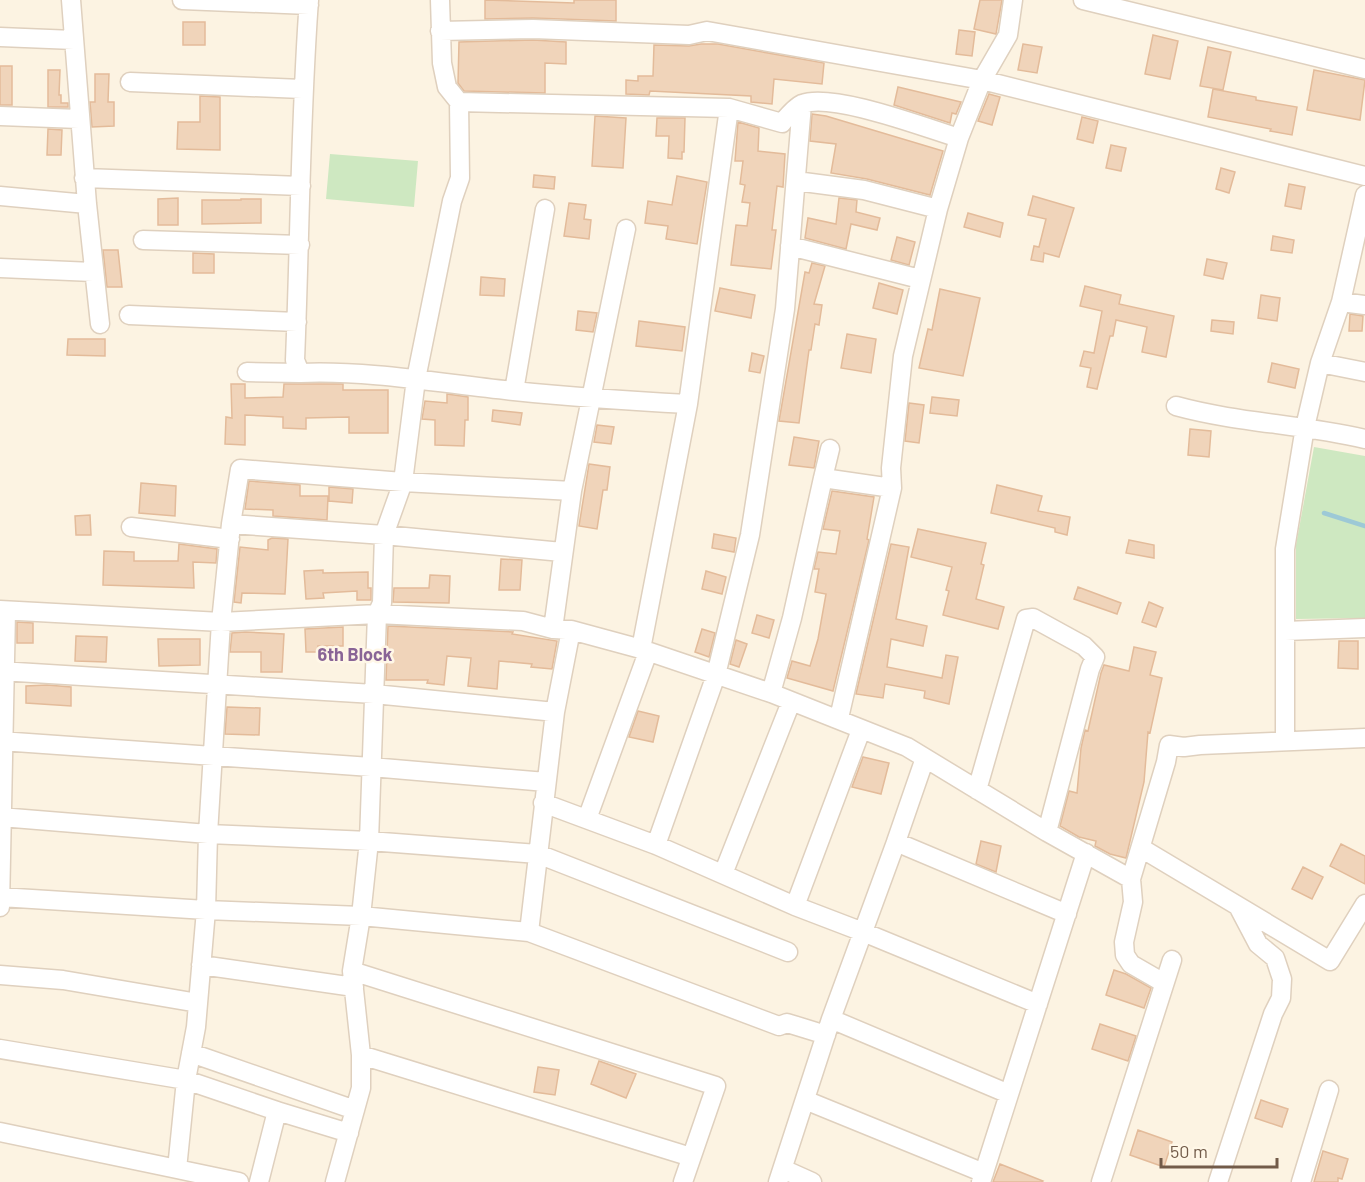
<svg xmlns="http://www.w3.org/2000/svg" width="1365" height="1182" viewBox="0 0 1365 1182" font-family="Barlow,sans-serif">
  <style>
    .green { fill: #cee8c1 }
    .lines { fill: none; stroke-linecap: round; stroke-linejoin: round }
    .stream { stroke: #9dc9d6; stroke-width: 4.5 }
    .building { fill: #f0d4ba; stroke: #e3bb9a; stroke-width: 1.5 }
    .minor-casing { stroke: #dfd0be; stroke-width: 21 }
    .minor { stroke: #fff; stroke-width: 18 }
    .labels { text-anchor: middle; stroke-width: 5; stroke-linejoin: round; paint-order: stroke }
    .neighbourhood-label { font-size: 18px; font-weight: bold; fill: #896496; stroke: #fff7e7 }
  </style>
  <rect width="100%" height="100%" fill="#fcf3e2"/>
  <path class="green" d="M330,154l88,7 -4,46 -88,-8z
    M1314,447l51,9v162l-69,1v-74z"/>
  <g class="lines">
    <path class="stream" d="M1324,513l41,13"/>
  </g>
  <path class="building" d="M485,0l89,3v-3h42v21l-83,-3 -48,1z
    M980,0h22l-6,34 -22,-5z
    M183,22h22v23h-22z
    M959,30l16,2 -3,24 -16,-2z
    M1153,35l25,6 -8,38 -25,-5z
    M533,40l33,2v22l-21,-1v30l-81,-2 -6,-8 1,-41z
    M701,44h17l106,19 -2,21 -48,-5 -2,25 -21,-2v-6l-101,-5 -1,4 -23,-1v-14l12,1v-5h15l1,-31 35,1z
    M1023,44l19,3 -5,26 -19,-3z
    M1208,47l23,5 -8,38 -23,-4z
    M0,66h12v39h-12z
    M48,70h12l-1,25h2v8h7v4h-20z
    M1314,70l51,10 -5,40 -53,-10z
    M95,74h14l-1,28h6v24l-22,1 -2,-25h5z
    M898,87l63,15 -5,12 -4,-1 -2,10 -56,-18z
    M1213,89l43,8v3l41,7 -5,28 -22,-4 1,-2 -63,-12z
    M989,94l11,3 -8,28 -14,-4z
    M200,96l20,1v53l-43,-1 1,-27h22z
    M812,114l14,2 117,35 -13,44 -63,-16 -36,-6 5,-29 -26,-3z
    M595,116l31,2 -3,50 -31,-2z
    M1082,117l16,4 -5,22 -16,-4z
    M657,118h28l-1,34h-2v7l-14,-1 1,-22h-13z
    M738,122l21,6 -1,23 27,3 -2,33 -6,-1 -5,44h4l-5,39 -40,-4 5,-40 11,1 3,-23 -8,-1 3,-17 -5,-1 3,-23h-8z
    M48,129l14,1 -1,25h-14z
    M1111,145l15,3 -5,23 -15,-3z
    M1221,168l14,4 -6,21 -13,-4z
    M534,175l21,2 -1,12 -21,-2z
    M677,176l30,6 -10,62 -31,-5 2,-13 -23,-3 3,-22 24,4z
    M1289,184l16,3 -4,22 -16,-3z
    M1033,196l41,12 -15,49 -15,-4 -1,9 -12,-2 3,-14 5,1 7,-28 -18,-4z
    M178,198v27h-20v-26z
    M839,198l18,2 -1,12 24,6 -3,12 -26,-6 -5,25 -41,-11 3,-20 28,6z
    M241,199h20v24l-59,1v-24h39z
    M569,203l17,2 -2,14 7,1 -2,19 -25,-3z
    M968,213l35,10 -3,14 -36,-10z
    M1273,236l21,4 -2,13 -21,-3z
    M897,237l18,5 -6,23 -18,-5z
    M103,250h15l4,37h-15z
    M193,253l21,1v19h-21z
    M1207,259l20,4 -4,16 -19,-4z
    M812,263l13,3 -11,38 8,1 -3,20 -4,-1 -4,26h-2l-10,73 -20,-2 26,-149 4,1z
    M481,277l24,2 -1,17 -24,-1z
    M879,283l24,7 -6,24 -24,-6z
    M1085,286l36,9 -2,9 55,12 -8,41 -24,-5 5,-25 -31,-7 -3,16h-3l-13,53 -10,-2 4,-19 -11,-2 4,-15 10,2 8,-42 -22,-5z
    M720,288l35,7 -4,23 -36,-7z
    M940,289l40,9 -17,78 -44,-8 9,-39 4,1z
    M1261,295l19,3 -3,23 -19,-3z
    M578,311l19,2 -4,19 -17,-2z
    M1350,314l13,2 -1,15h-13z
    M1212,320l22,2 -1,12 -22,-3z
    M639,321l46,6 -3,24 -46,-5z
    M847,334l29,5 -5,34 -30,-5z
    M68,339h37v17l-38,-1z
    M752,353l12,3 -4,17 -11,-2z
    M1272,363l27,6 -4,19 -27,-6z
    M231,384h14v14l38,-1 1,-13h59v6h45v43h-39v-16l-43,1v11l-23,-1v-11l-38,-2v30l-20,-1 1,-27 6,1z
    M447,394l21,3v23h-3l-1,26 -29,-1v-25l-13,-1 3,-18 22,2z
    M932,397l27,3 -2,16 -27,-3z
    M909,403l15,2 -5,38 -14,-2z
    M493,410l29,3 -2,12 -28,-4z
    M597,425l17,2 -3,17 -17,-2z
    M1190,429l21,2 -2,26 -21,-2z
    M794,437l25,4 -5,27 -25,-3z
    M589,464l21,3 -3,23h-4l-6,39 -18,-3z
    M249,481l51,4v11h28l-1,24 -54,-4v-6l-28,-1z
    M141,483l35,3 -1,30 -36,-3z
    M997,485l45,11 -4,15 32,6 -3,18 -12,-3v-4l-64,-15z
    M329,487l24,2 -1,14 -23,-2z
    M832,491l42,6 -7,42 2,1 -36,151 -46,-13 5,-17 18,5 8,-27 8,-45 -11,-2 4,-23h-5l4,-17 18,2 4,-23 -17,-2z
    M90,515l1,20h-15l-1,-19z
    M918,529l68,14 -5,21 3,1 -8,34 28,8 -6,22 -55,-14 6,-24 -3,-1 6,-23 -41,-10z
    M714,534l22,4 -2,14 -22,-4z
    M272,538l16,1 -3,55 -43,-1 -1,10 -7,-1 6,-55 28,3v-10z
    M1129,540l25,5v13l-28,-5z
    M179,544l38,5 -1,14 -23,-1 1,26 -91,-3 1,-34 30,1v9h44z
    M891,544l18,3 -13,72 31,7 -4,20 -32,-7 -4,28 55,11 4,-23 12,2 -9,47 -25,-6 1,-7 -40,-7 -2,14 -27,-4z
    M501,559l21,1 -2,30h-21z
    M323,570v3l45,-1v16h3v12h-14v-9l-34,2 1,5 -18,1 -2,-28z
    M706,571l20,6 -4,17 -20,-5z
    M430,575l20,1 -1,27 -56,-1 1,-14h35z
    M1078,587l43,16 -4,11 -43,-15z
    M1149,602l14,6 -7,19 -14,-5z
    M757,615l17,5 -5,18 -17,-5z
    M17,622l16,1v20h-16z
    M388,626l125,6 -1,2 45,7 -5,28 -21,-2 1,-3 -33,-3 -2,28 -29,-3 3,-28 -24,-2 -3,29 -17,-2 1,-3h-42z
    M343,627v19h-25v6h-12l-1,-23z
    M702,629l13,4 -6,24 -14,-5z
    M245,632l39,2 -2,38h-21v-20h-31l2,-19z
    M76,636l31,1 -1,25 -31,-1z
    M158,639h42v26l-41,1z
    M736,640l11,4 -8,23 -9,-3z
    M1339,641h19v28l-20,-1z
    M1134,647l22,5 -6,23 12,3 -12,55 -2,-1 -4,50 -18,76 -16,-4 -15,-8 1,-5 -17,-4 -19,-11 9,-35 8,2 4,-45 4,-18 3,1 13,-58 3,-8 25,6z
    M47,685l24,2v19l-45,-3v-17z
    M227,707l33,1 -1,27 -34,-1z
    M638,711l21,5 -6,26 -24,-5z
    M863,757l26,6 -8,31 -29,-7z
    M981,841l20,5 -5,26 -20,-8z
    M1341,844l24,12v28l-35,-18z
    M1303,867l20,10 -11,22 -20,-10z
    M1114,970l12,4 25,14 -7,20 -38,-13z
    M1100,1024l36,12 -8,25 -36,-12z
    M599,1061l37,13 -10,24 -35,-14z
    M538,1067l21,3 -4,25 -21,-3z
    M1261,1100l27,9 -6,18 -27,-9z
    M1138,1130l34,12 -8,25 -34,-12z
    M1323,1151l25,8 -6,20 -4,-1v4h-24z
    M1000,1164l43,17 -1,1h-49z"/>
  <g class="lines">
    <g class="minor-casing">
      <path id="minor" d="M71,0l16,204 13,120
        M182,0l127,5
        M309,0c-9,120 -9,240 -14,360l5,13c71,-3 144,11 214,18 58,6 116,10 174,13
        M1083,0l282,69
        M440,31l93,-2 156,6 18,-4 275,49 383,96
        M0,37l74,3
        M130,82l172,7
        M459,102l270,6 53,15c5,-6 13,-16 20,-19 30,-12 124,24 157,34l-21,71 -35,147 -12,112 1,20 -53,230
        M0,116l79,3
        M959,138l23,-58 26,-45 5,-35
        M84,178l217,8
        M796,181l68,9 74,19
        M0,196l87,8
        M143,240l157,5
        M790,246l130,33
        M0,268l93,4
        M1341,302l24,3
        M129,315l168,7
        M1320,363l45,9
        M247,372l53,1
        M514,391l31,-182
        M1176,406c62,17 126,18 189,33
        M830,449l-7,29 69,10
        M231,524l153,11 178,17
        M131,527l99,12
        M0,610l221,12 156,-8 146,7 30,8 18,1 70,19 130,44 136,54 140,85 84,47 35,-117 3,-17 15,2 16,-2 165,-7
        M553,629l19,-138 54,-262
        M571,630l-16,82 -26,220 250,94 8,-3 39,12
        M1285,631l80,-3
        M641,649l47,-245 41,-296
        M0,671l374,23 181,18
        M771,693l21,-75 31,-140
        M0,741l371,26 175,15
        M1285,741v-192l20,-122 15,-64 21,-61 24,-107
        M977,790l49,-171 7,-1 51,28 11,11 -5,12 -43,163
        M543,803l113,42 139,61 68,26 175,72
        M0,817l208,17 161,7 169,13 250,98
        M587,819l61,-167
        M896,842l29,-84
        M656,845l60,-170 34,-140 35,-226 17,-205
        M1141,848l189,113 35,-57
        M723,874l68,-172
        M1131,879l2,23 -9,40 1,13 6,9 33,19
        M0,897l206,13 155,6 168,16
        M795,906l66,-176
        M0,907l6,-296
        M201,965l153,22
        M352,971l364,115 -33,96
        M0,975l63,5 135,23
        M831,1019l178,75
        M0,1049l186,31 91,31 -18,71
        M191,1053l164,57
        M361,1055l330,102
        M805,1100l179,73
        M277,1111l72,22
        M0,1132l177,37 9,-89 10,-53 10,-117 2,-76 13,-212 10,-98 9,-55 163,13 169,9
        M177,1169l62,13
        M783,1169l29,13
        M335,1182l26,-94v-33l-9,-84 9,-55 8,-75 8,-227 5,-11 2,-68 19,-53 13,-103 36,-178 8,-23 -1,-76 -12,-15 -5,-24 -2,-63
        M778,1182l53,-163 65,-177 171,72
        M981,1182l105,-329
        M1101,1182l71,-222
        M1218,1182l55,-168 8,-16 1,-19 -7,-21 -17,-14 -20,-38
        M1301,1182l28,-92"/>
    </g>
    <use href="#minor" class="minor"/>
  </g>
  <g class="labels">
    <g class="neighbourhood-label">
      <text x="355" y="661">6th Block</text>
    </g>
  </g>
  <path d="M1161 1158v9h116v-9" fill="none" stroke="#725b49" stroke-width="3"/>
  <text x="1170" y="1158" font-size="18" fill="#725b49" stroke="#fff7e7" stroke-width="4.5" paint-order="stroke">50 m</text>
</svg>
